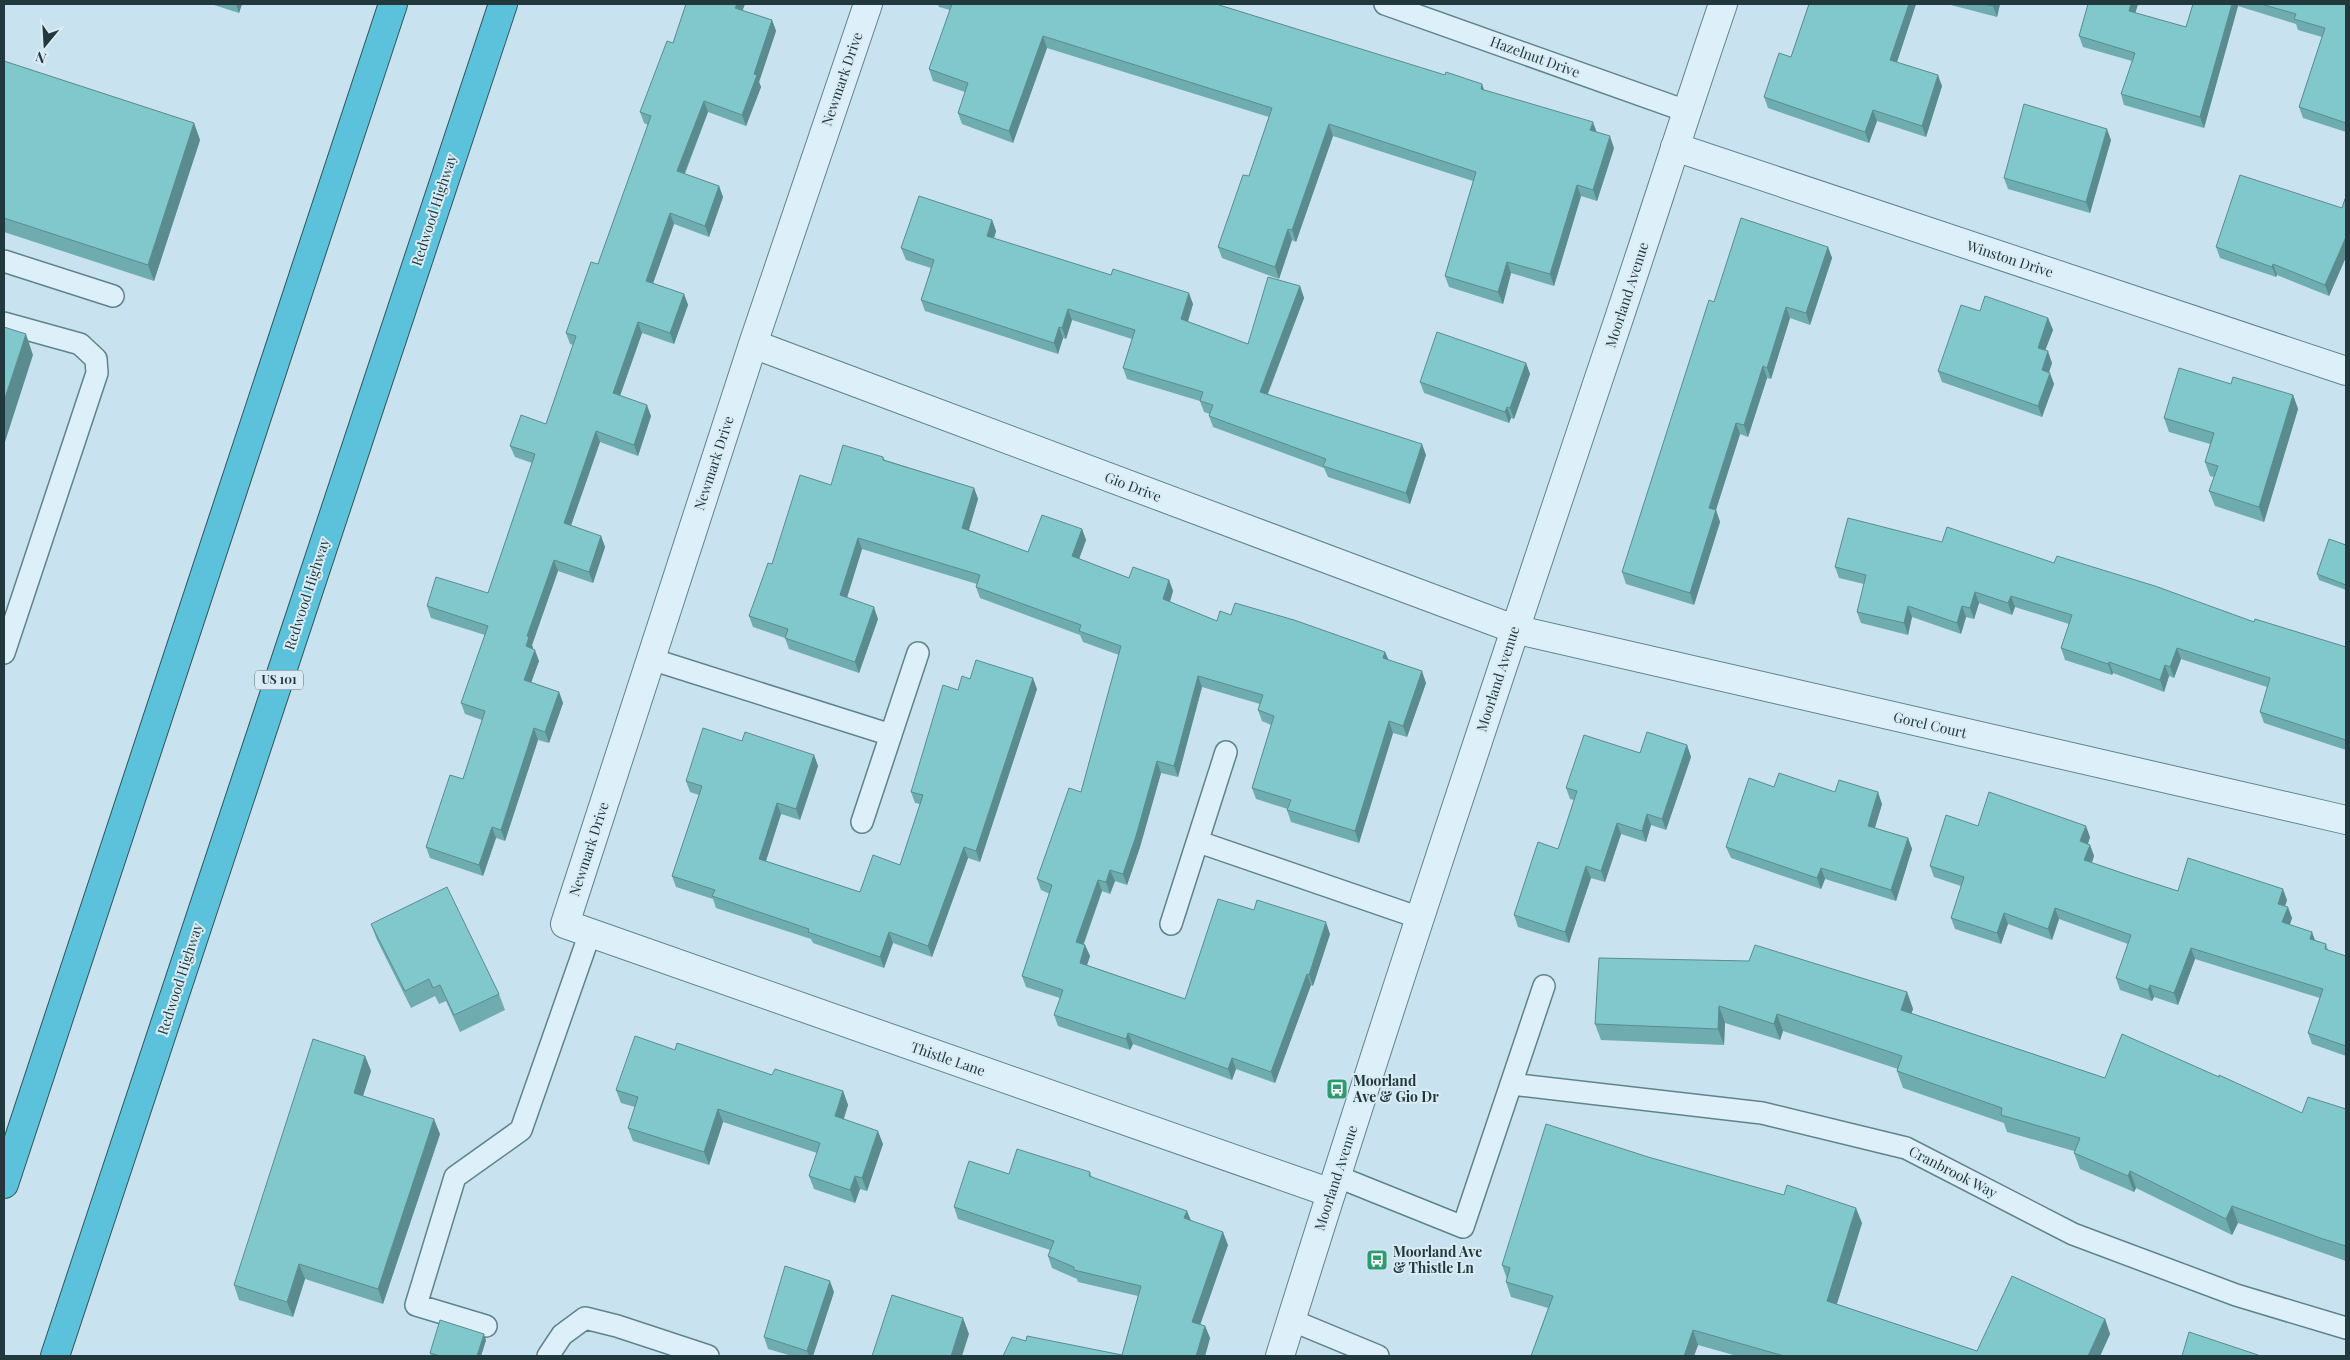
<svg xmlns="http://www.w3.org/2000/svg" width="2350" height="1360" viewBox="0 0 2350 1360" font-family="'Playfair Display',serif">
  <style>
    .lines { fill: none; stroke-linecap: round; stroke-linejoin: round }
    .service-casing { stroke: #5e848b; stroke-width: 24 }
    .minor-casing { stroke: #5e848b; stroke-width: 30 }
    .tertiary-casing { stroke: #5e848b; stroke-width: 30 }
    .motorway-casing { stroke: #31555a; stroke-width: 30 }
    .service { stroke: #ddeff9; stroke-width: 21 }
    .minor { stroke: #ddeff9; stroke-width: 28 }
    .tertiary { stroke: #ddeff9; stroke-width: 28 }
    .motorway { stroke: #5cc2dc; stroke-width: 28 }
    .wall { fill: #6eacaf }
    .shaded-wall { fill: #5a8c8f }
    .building { fill: #80c8cc; stroke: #5a8c8f }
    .labels { text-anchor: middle; stroke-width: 4; stroke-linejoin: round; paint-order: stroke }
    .shield { fill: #d9ecf6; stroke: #586f74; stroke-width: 1 }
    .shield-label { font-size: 12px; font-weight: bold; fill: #21393c }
    .street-label { font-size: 14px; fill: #21393c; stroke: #d9ecf6 }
    .poi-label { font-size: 14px; font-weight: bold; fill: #21393c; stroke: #d9ecf6; text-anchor: start }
  </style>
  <rect width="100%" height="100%" fill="#c9e2ef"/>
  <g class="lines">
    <g class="service-casing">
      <path id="service" d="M1385,4l301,107
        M4,261l109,35
        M4,323l76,21 16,15 1,14 -93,280
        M651,659l240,76
        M862,822l56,-169
        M1199,842l221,76
        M1171,924l55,-172
        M1511,1084l251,29 144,35 167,86 163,61 110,33
        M1336,1176l127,51 81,-241
        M1291,1320l87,36
        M486,1326l-70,-21 39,-128 66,-47 69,-197
        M548,1356l14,-21 23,-17 32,8 91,30"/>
    </g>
    <g class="minor-casing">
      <path id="minor" d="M868,4l-115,340 -188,580 766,269
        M1675,147l671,224
        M753,344l761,285 832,191"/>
    </g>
    <g class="tertiary-casing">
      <path id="tertiary" d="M1280,1356c104,-335 215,-667 326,-999 40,-118 77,-236 117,-353"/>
    </g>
    <g class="motorway-casing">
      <path id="motorway" d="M4,1184l389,-1180
        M55,1356l448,-1352"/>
    </g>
    <use href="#service" class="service"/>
    <use href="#minor" class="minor"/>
    <use href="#tertiary" class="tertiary"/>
    <use href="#motorway" class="motorway"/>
  </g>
  <path class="wall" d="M211,4h31l-3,9z
    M686,4h59l-3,7 30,9 4,11 -17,51 2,5 -15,39 -38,-14 -23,62 34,12 4,11 -14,40 -35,-13 -21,59 31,11 4,11 -14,39 -32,-11 -22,63 31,20 -13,40 -38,-14 -29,83 30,11 4,11 -12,36 -35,-12 -26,74 1,4 6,12 -8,21 28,10 4,11 -14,40 -11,-3 -33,101 -9,-3 -13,38 -53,-18 -4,-11 37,-68 19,-59 -17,-6 -4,-11 24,-68 -54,-17 -4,-12 61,-13 44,-130 -17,-6 -5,-11 36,-22 27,-79 -3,-1 -4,-11 32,-69 50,-139 -4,-2 -4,-11 33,-69z
    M938,4h278l269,86 112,42 17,16 -17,53 -16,-5 -27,90 -43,-13 -8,31 -54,-17 -4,-11 28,-95 -140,-45 -37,106 -4,-2 -13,39 -57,-21 -4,-11 31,-71 20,-59 -222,-69 -34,95 -51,-19 -4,-11 7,-21 -32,-11 -4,-12 21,-59 -11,-3z
    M1809,4h107l-19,58 45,24 -16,51 -49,-16 -8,22 -101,-35 -4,-11 27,-40z
    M1947,4h53l-3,13z
    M2088,4h50l-3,9 51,14 7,-23h153v128l-43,-14 -4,-11 23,-70 -24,-7 -2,-6 -58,-18 -34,122 -80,-23 -3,-11 11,-33 -49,-14 -4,-11z
    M4,61l190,62 6,17 -46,141 -150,-49z
    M2111,140l-21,73 -82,-24 -4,-11z
    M2346,196v61l-17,39 -52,-21 -1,2 -56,-19 -4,-11 126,-39z
    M992,220l4,11 -2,8 199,65 -5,18 60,22 52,-58 4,12 -36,96 158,61 -16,49 -82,-27 -4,-9 -111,-41 -4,-11 1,-2 -6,-2 -4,-11 -73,-22 -4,-11 9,-29 -60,-19 -6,19 -3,-1 -5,16 -133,-43 -4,-11 10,-32 -25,-8 -5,-12z
    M1828,247l4,11 -22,67 -20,-7 -19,61 -4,-1 -19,59 -8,-3 -24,76 4,12 -26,83 -68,-21 -4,-12 92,-270z
    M1980,311l68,7 5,12 -8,20 7,13 -3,9 5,12 -12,33 -100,-35 -4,-11z
    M1526,363l4,11 -16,45 -3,-1 -2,5 -85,-30 -4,-11z
    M2231,384l62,11 5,14 -34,113 -49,-16 -6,-15 5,-14 -4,-1 -5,-14 5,-18 -41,-12 -5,-14z
    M883,457l2,3 89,28 4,11 -9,31 59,22 54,-23 4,11 -7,19 50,19 40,2 4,11 -3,11 47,19 14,-6 154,37 3,8 38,23 -19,54 -14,-4 -34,110 -68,-21 -4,-12 1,-1 -32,-10 -4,-11 19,-63 -9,-4 -4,-11 2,-6 -58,-17 -24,90 -17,-4 -21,74 -13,38 -12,-4 -5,13 -8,-3 -18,53 1,1 5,11 -3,9 98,34 69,-89 76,24 -17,52 -2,-1 -36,98 -39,-14 -4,11 -99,-36 -3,6 -72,-24 -4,-11 6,-17 -34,-11 -4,-11 28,-82 -9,-4 -4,-11 44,-87 38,-137 -36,-13 -3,-7 -100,-37 -4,-11 1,-3 -115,-35 -15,49 31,21 -19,54 -70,-24 -4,-11 -32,-11 -4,-11 23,-52 59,-79z
    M1942,542l112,21 200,59 92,25v103l-82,-27 -4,-11 7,-25 -86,-28 -7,19 -5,-2 -5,16 -51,-19 -1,2 -47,-15 -4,-12 8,-24 -54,-17 -3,8 -33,-12 -5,16 -8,-2 -5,17 -49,-17 -4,18 -47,-12 -4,-11 7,-28 -25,-6 -4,-11z
    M2346,545v45l-27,-10 -2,-6z
    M970,679l67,10 -57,173 -12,-4 -36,99 -39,-14 -9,25 -71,-25 -2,-4 -95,-31 -3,-9 -37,-12 -4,-11 27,-81 -9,-3 -4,-11 56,-40 72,14 4,11 -18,54 -19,-6 -15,47 94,31 40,-27 20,-61 -5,-1 -4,-11 47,-102z
    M1687,745l4,12 -25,73 -15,-5 -5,17 -25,-8 -16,48 -14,-4 -22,65 -51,-16 -4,-12 44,-66 16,-49 -4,-1 -4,-11 74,-35z
    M1774,787l61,5 47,12 -7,24 33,10 4,11 -16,52 -71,-22 -4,10 -90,-31 -5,-11z
    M1978,826l112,11 -2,7 2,1 4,11 -2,7 39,13 47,15 109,9 -2,6 7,12 -3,7 26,15 11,4 2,6 18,6v100l-34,-12 -4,-11 12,-35 -125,-39 -17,46 -24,-8 -2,4 -32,-11 -4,-12 12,-34 -69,-25 -7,21 -44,-16 -7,20 -46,-15 -4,-11 10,-32 -27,-9 -4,-11z
    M371,924l128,70 6,16 -45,22 -14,-31 -7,3 -4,-8 -24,12 -34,-68z
    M1599,958l308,34 6,17 -2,4 194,65 197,35 44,-4v152l-108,-38 -6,12 -96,-47 -2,4 -54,-23 -6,-16v-2l-67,-19 -3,-9 -101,-35 -6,-17 1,-2 -115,-38 -3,9 -55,-17 -1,22 -123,-5 -6,-16z
    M675,1050l97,25 71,16 5,14 -4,14 39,25 -16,47 -7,-2 -5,14 -41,-14 -5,-13 8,-23 -94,-31 -14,43 -76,-24 -5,-13 7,-21 -14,-4 -5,-13z
    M365,1056l6,15 -8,25 77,38 -57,170 -78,-25 -12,38 -54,-17 -5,-15z
    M1648,1157l214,66 -25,81 140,47 128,-32 5,15 -10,22h-363l-39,-11 -4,11h-163l17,-48 -37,-11 -5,-15 1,-3 -5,-14z
    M1090,1172l2,6 95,33 3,9 38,25 -28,79 5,2 5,12 -5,18h-202l23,-15 96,14 16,-59 -60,-14 -1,-3 -25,-11 -4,-12 2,-6 -92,-31 -4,-12 55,-33z
    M834,1292l-21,64h-21l-24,-7 -4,-12z
    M486,1340l-5,16h-50l-1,-3z"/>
  <path class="shaded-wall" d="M236,4h6l-3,9z
    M737,4h8l-6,16 -4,-12z
    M1909,4h7l-22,67 -4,-11z
    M1993,4h7l-3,13 -4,-11z
    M2131,4h7l-5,17 -4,-10z
    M2232,4h6v2l-34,122 -4,-11z
    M772,20l4,11 -17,51 2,5 -15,39 -4,-11 12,-41z
    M1043,36l4,12 -34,95 -4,-12z
    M1938,75l4,11 -16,51 -4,-11z
    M1482,84l4,11 -5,-6z
    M704,101l4,11 -27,70 -4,-11z
    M1873,110l4,11 -8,22 -4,-11z
    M1593,122l4,11 -7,-3z
    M194,123l6,17 -46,141 -6,-16z
    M1329,124l4,12 -37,106 -4,-12z
    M2107,129l4,11 -21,73 -4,-11z
    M1610,136l4,12 -17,53 -4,-11z
    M1577,185l4,11 -27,90 -4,-12z
    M719,186l4,11 -14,40 -4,-11z
    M670,213l4,11 -24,68 -4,-11z
    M992,220l4,11 -5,16 -4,-11z
    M1288,229l4,11 -13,39 -4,-12z
    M2346,237v20l-17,39 -4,-11z
    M1828,247l4,11 -22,67 -4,-12z
    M1507,262l4,11 -8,31 -5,-12z
    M2273,264l4,11 -1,2 -4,-10z
    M1300,286l4,12 -40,105 -4,-11z
    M1189,293l4,11 -8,26 -4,-11z
    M684,294l4,11 -14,39 -4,-11z
    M1786,307l4,11 -19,61 -4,-11z
    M1068,309l4,11 -6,19 -4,-11z
    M2048,318l5,12 -11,29 -4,-11z
    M638,322l4,11 -25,71 -4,-11z
    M1059,327l4,11 -5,16 -4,-11z
    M26,334l7,21 -29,90v-44z
    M2048,351l4,12 -6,18 -4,-11z
    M1526,363l4,11 -16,45 -4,-11z
    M1763,366l4,12 -19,59 -4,-12z
    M2050,373l4,11 -12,33 -4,-11z
    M2293,395l5,14 -34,113 -5,-15z
    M647,405l4,11 -13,40 -4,-11z
    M1507,407l4,11 -2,5 -4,-11z
    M1736,423l4,11 -27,85 -4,-11z
    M596,431l4,11 -32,92 -4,-11z
    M1422,444l4,11 -16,49 -4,-11z
    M974,488l4,11 -12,40 -4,-11z
    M1716,510l4,12 -26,83 -4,-12z
    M1082,529l4,11 -10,27 -4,-11z
    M601,536l4,11 -12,36 -4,-11z
    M858,538l4,11 -18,58 -4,-12z
    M554,560l4,11 -26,74 1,3 -3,10 -4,-12 1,-10z
    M1169,580l4,11 -6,20 -4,-12z
    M1975,592l4,11 -5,16 -4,-11z
    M2011,596l4,11 -3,8 -4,-12z
    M1908,606l4,11 -4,18 -4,-12z
    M1962,606l4,11 -5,17 -4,-11z
    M874,607l4,12 -19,54 -4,-11z
    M2177,648l4,11 -7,19 -4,-11z
    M535,650l4,11 -11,30 -4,-11z
    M1385,652l5,11 -7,-5z
    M2109,662l4,11 -1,2 -4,-11z
    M2165,665l4,11 -5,16 -4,-12z
    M1422,671l4,12 -19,54 -4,-11z
    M1198,676l4,11 -24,90 -4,-11z
    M1033,678l4,11 -57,173 -4,-11z
    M559,692l4,11 -14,40 -4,-11z
    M1389,721l4,12 -34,110 -4,-12z
    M534,728l4,12 -33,101 -4,-11z
    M1687,745l4,12 -25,73 -4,-11z
    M814,755l4,11 -18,54 -4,-11z
    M1157,761l4,12 -21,74 -13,38 -4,-11z
    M1878,792l4,12 -10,33 -4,-11z
    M777,803l4,11 -18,56 -4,-11z
    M1647,814l4,11 -5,17 -4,-11z
    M1617,823l4,11 -16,48 -4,-11z
    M2086,826l4,11 -5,16 -5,-12z
    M492,827l4,11 -13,38 -4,-11z
    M1908,838l4,11 -16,52 -5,-11z
    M2090,845l4,11 -6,15 -4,-11z
    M964,847l4,11 -36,99 -4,-11z
    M1586,866l5,12 -22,65 -4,-11z
    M1821,868l4,11 -4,10 -4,-11z
    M1110,870l5,11 -5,13 -4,-12z
    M1098,880l4,11 -22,62 -4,-11z
    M2283,889l4,11 -5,15 -4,-11z
    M2288,907l4,11 -5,16 -5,-12z
    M2055,908l4,11 -7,21 -4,-11z
    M2004,913l4,11 -7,20 -4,-11z
    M1326,922l4,12 -17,52 -4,-11z
    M889,932l4,11 -9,25 -4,-11z
    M2312,932l4,11 -6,-4z
    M1085,945l5,11 -6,18 -4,-11z
    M2191,948l4,11 -17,46 -4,-12z
    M1307,974l4,11 -36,98 -4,-11z
    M2150,985l4,12 -2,4 -4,-11z
    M1907,992l6,17 -6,17 -6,-16z
    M1719,1006l6,17 -1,22 -6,-16z
    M1777,1014l6,17 -3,9 -6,-16z
    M1128,1033l5,11 -3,6 -4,-11z
    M365,1056l6,15 -12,37 -5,-15z
    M1232,1058l4,11 -4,11 -4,-11z
    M843,1091l5,14 -8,24 -5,-13z
    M718,1109l5,13 -14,43 -5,-13z
    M434,1119l6,15 -57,170 -5,-15z
    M878,1131l5,13 -16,47 -5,-13z
    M2130,1171l6,17 -2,4 -6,-16z
    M855,1176l5,13 -5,14 -5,-13z
    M2232,1206l6,17 -6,12 -6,-16z
    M1856,1208l6,15 -29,93 -6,-15z
    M1187,1211l5,12 -8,-5z
    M1223,1232l5,13 -31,89 -5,-12z
    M299,1264l6,15 -12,38 -6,-15z
    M830,1281l4,11 -21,64h-4l-2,-5z
    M963,1318l6,16 -7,22h-11z
    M2105,1319l5,15 -10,22h-12z
    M1205,1326l5,12 -5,18h-9z
    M1693,1330l5,15 -4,11h-10z
    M484,1334l2,6 -5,16h-4z"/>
  <path class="building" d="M686,4h51l-2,4 37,12 -18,54 3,1 -15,40 -38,-14 -27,70 42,15 -14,40 -35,-13 -24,68 38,13 -14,39 -32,-11 -25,71 34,12 -13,40 -38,-14 -32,92 37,13 -12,36 -35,-12 -27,76 2,1 -3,9 9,4 -11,30 35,12 -14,40 -11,-4 -33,102 -9,-3 -13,38 -53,-18 24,-72 13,4 22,-68 -24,-8 27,-77 -61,-20 9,-29 52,16 47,-139 -25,-8 11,-31 25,9 30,-88 -10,-3 25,-71 7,2 53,-148 -11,-4 27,-71 6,2z
    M952,4h264l229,71 1,-3 36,12 -1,5 112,33 -3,8 20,6 -17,54 -16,-5 -27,89 -43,-12 -9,30 -53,-16 31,-104 -147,-48 -37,106 -4,-1 -13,38 -57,-20 25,-72 6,1 23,-68 -229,-72 -34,95 -51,-18 10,-30 -39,-14z
    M1809,4h100l-19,56 48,15 -16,51 -49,-16 -8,22 -101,-35 15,-44 12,4z
    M1983,4h10v2z
    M2088,4h43l-2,7 57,16 7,-23h39l-32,113 -79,-23 14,-41 -56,-17z
    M2261,4h85v119l-47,-16 26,-79 -31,-9 2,-5z
    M4,61l190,62 -46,142 -144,-47z
    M2024,104l83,25 -21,73 -82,-24z
    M2240,175l102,33 4,-12v41l-21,48 -52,-21 -1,3 -56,-20z
    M919,196l73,24 -5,16 124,39 2,-6 76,24 -8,26 67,25 20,-67 32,9 -40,106 162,52 -16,49 -83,-27 3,-7 -117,-43 4,-11 -13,-4 3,-9 -80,-24 12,-38 -67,-21 -6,19 -3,-1 -5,16 -133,-43 13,-40 -33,-12z
    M1741,218l87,29 -22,66 -20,-6 -19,61 -4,-2 -19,59 -8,-2 -27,85 7,2 -26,83 -68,-21 87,-272 5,2z
    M1985,296l63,22 -10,30 10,3 -6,19 8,3 -12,33 -100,-35 23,-66 19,6z
    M4,327l22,7 -22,67z
    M1437,332l89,31 -16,45 -3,-1 -2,5 -85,-30z
    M2179,368l52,16 2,-7 60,18 -34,112 -50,-16 9,-25 -13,-4 9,-29 -50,-15z
    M843,445l40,12v3l91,28 -12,40 66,24 14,-37 40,14 -10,27 57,22 4,-11 36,13 -6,19 54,22 3,-10 11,4 4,-12 59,17 91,32 -2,6 39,13 -19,55 -14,-5 -34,110 -68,-21 4,-10 -39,-12 22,-72 -16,-6 5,-15 -65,-19 -24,90 -17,-5 -21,75 -13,38 -13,-4 -4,12 -8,-2 -22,62 9,3 -5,18 105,36 33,-100 36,11 3,-10 69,22 -17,53 -2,-1 -36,98 -39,-14 -4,11 -100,-36 -2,6 -72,-24 9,-25 -41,-14 30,-91 -15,-6 32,-91 12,4 40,-146 -42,-15 2,-6 -105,-38 4,-12 -122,-37 -18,57 34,12 -19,55 -70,-24 3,-9 -39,-13 19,-53 4,1 28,-89 31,10z
    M1848,518l94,24 5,-15 107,36 3,-7 98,30 99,36 1,-3 91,28v93l-86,-28 10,-34 -93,-30 -7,19 -5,-2 -5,15 -51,-18 -1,2 -47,-16 11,-33 -61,-19 -3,7 -33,-11 -5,16 -8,-2 -5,17 -49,-17 -4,17 -47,-11 9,-37 -31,-8z
    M2329,539l17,6v40l-29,-11z
    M976,660l57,18 -57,173 -12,-4 -36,99 -39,-14 -9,25 -72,-25 1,-3 -97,-33 3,-6 -43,-14 30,-90 -16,-5 17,-53 39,13 3,-9 69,23 -18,54 -19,-6 -18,56 101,33 13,-37 27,10 23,-70 -12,-3 32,-107 15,5 4,-14 8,3z
    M1647,732l40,13 -25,74 -15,-5 -5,17 -25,-8 -16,48 -15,-5 -21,66 -51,-17 24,-73 20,7 19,-58 -11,-3 18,-53 56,18z
    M1779,773l56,19 4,-12 39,12 -10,34 40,12 -17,52 -70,-22 -4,10 -91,-31 23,-69 25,9z
    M1989,792l97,34 -6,15 10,4 -6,15 47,16 47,15 10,-33 95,31 -5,15 10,3 -6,15 30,10 -2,7 16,5 -1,5 21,7v90l-38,-13 15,-44 -132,-41 -17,45 -24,-8 -2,5 -32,-12 15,-43 -76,-27 -7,21 -44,-16 -7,20 -46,-15 13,-41 -34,-11 16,-51 32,11z
    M447,887l52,107 -45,21 -14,-30 -7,3 -4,-9 -24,12 -34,-67z
    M1755,945l152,47 -6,18 204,68 17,-44 97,43v-2l83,38 6,-16 38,12v137l-23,-7 -91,-33 -6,13 -96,-48 -2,5 -54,-23 6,-15 -79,-23 1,-7 -105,-37 5,-15 -125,-42 -3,10 -55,-18 -1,23 -123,-5 4,-66 150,3z
    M635,1036l40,14 2,-7 95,32 3,-6 68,22 -8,25 43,15 -16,47 -7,-2 -5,14 -41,-14 11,-33 -102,-34 -14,43 -76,-24 10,-31 -22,-7z
    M313,1039l52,17 -11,37 80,26 -56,170 -79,-25 -12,38 -53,-17z
    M1546,1124l102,33 136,38 3,-10 69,23 -29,93 150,50 35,-75 93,43 -17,37h-304l-91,-26 -9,26h-153l22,-60 -47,-14 4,-14 -8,-3z
    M1017,1149l73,23 -1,4 98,35 -3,7 39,14 -31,90 13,4 -9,30h-193l9,-19 14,4 1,-5 95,19 19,-69 -67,-16v-3l-26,-11 6,-15 -100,-34 15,-46 40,13z
    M785,1266l45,15 -23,70 -43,-14z
    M892,1295l71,23 -12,38h-79z
    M440,1320l44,14 -7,22h-37l-10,-3z
    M2189,1332l72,24h-79z"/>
  <defs>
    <g id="bus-square" transform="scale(1.125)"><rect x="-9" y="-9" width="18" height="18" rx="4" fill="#2e9a72" stroke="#d9ecf6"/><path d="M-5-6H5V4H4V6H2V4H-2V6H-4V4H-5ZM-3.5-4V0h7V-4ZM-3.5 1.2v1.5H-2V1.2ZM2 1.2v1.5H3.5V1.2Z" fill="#fff"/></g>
  </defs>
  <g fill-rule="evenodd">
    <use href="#bus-square" x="1337" y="1089"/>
    <use href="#bus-square" x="1377" y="1260"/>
  </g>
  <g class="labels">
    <rect class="shield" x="255" y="670.5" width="48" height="19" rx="4"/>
    <g class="shield-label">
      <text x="279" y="684">US 101</text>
    </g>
    <g class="street-label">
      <text transform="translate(1535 57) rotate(20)" y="5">Hazelnut Drive</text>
      <text transform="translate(842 79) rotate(-71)" y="5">Newmark Drive</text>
      <text transform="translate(434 210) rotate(-72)" y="5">Redwood Highway</text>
      <text transform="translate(2010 259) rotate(18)" y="5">Winston Drive</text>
      <text transform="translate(1627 295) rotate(-72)" y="5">Moorland Avenue</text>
      <text transform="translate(714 463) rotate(-72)" y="5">Newmark Drive</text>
      <text transform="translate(1133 487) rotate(21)" y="5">Gio Drive</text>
      <text transform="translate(307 594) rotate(-72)" y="5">Redwood Highway</text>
      <text transform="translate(1498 679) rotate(-72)" y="5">Moorland Avenue</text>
      <text transform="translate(1930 725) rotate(13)" y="5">Gorel Court</text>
      <text transform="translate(589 849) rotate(-72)" y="5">Newmark Drive</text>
      <text transform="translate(180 979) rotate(-72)" y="5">Redwood Highway</text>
      <text transform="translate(948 1059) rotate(19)" y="5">Thistle Lane</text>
      <text transform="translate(1953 1172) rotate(27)" y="5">Cranbrook Way</text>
      <text transform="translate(1336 1178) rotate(-72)" y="5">Moorland Avenue</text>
    </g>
    <g class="poi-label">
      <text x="1353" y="1086">Moorland<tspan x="1353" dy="16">Ave &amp; Gio Dr</tspan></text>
      <text x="1393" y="1257">Moorland Ave<tspan x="1393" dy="16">&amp; Thistle Ln</tspan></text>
    </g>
  </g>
  <rect width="2350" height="1360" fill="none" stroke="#21393c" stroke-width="10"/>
  <g transform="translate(45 45) rotate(198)" stroke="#d9ecf6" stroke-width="4" paint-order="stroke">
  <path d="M0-4L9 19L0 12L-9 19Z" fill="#21393c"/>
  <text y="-8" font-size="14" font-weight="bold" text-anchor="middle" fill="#21393c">N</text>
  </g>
</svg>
